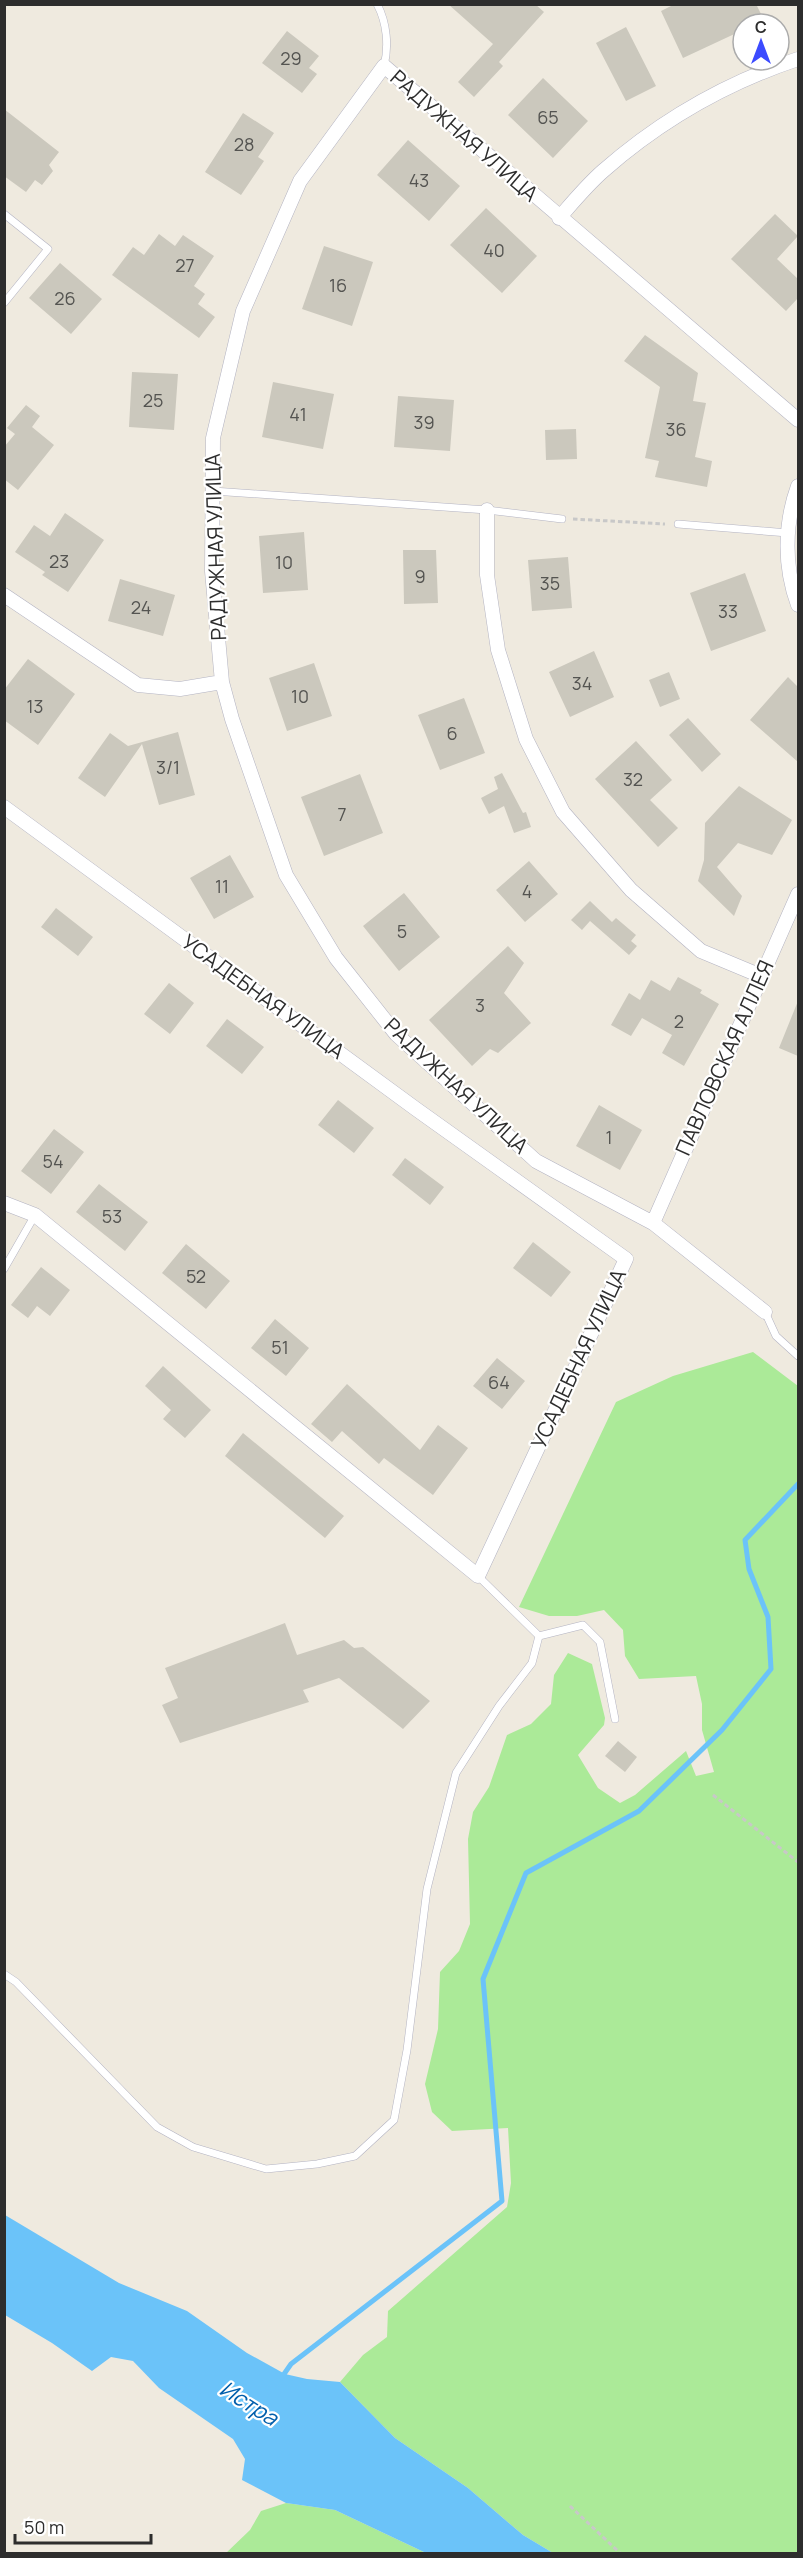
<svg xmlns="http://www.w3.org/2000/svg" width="803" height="2558" viewBox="0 0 803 2558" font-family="Manrope,sans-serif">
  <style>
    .green { fill: #abea98 }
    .water { fill: #6bc3f9 }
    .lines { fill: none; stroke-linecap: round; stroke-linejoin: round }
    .stream { stroke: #6bc3f9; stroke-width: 5 }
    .building { fill: #cbc8bd }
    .service-casing { stroke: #b3b3c2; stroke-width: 8 }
    .minor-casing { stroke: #b3b3c2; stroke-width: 15 }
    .path { stroke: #c8c8c8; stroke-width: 3; stroke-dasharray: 4.5 3; stroke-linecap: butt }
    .service { stroke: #fff; stroke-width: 7 }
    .minor { stroke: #fff; stroke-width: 14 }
    .labels { text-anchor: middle; stroke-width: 4.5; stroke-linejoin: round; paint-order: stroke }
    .number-label { font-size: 18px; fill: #545451 }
    .street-label { font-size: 21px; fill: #2d2d2d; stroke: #fff }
    .water-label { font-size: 22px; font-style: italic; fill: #025fac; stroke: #fff }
  </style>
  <rect width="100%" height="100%" fill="#efeadf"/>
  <path class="green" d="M753,1352l45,34v1167h-245l-30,-18 -55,-47 -73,-50 -55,-56 23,-27 24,-18 1,-26 119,-104 4,-24 -3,-55 -56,3 -20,-19 -7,-28 13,-55 2,-57 19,-21 11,-27 -2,-85 5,-27 16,-25 18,-52 24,-11 20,-20 3,-29 14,-22 24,11 13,54 -1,7 -26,30 20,33 22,15 15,-8 51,-44 10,25 18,-4 -12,-42v-26l-6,-28 -57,3 -14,-23 -2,-26 -19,-20 -27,6h-28l-30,-9 97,-205 57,-26z
    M286,2503l49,7 91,43 -201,1 25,-24 11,-19z"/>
  <path class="water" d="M5,2215l114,68 68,28 60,42 38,21 22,5 33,3 55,56 73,50 55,47 30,18h-127l-91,-43 -49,-7 -44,-23 3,-21 -12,-20 -74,-51 -26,-27 -22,-4 -19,14 -40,-28 -47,-28z"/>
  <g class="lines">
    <path class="stream" d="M282,2377l9,-13 211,-163 -19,-222 43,-106 113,-62 83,-81 49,-61 -3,-52 -19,-48 -4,-29 53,-56"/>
  </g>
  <path class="building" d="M448,4h87l9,8 -45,50 4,4 -29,31 -16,-15 35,-38z
    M675,4h81l8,16 -9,4h-12v6l-60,28 -22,-47z
    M626,27l30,59 -30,15 -30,-58z
    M287,31l32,25 -10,12 8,6 -15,19 -40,-30z
    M543,78l45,43 -35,37 -45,-43z
    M4,109l55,43 -10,13 4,6 -11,14 -7,-5 -9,12 -22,-16z
    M243,113l31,20 -16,24 6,4 -23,34 -36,-23z
    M408,140l52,46 -31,35 -52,-46z
    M486,208l51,48 -35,37 -52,-48z
    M775,214l23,22 -21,23 21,20v19l-12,13 -55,-52z
    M159,234l16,12 8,-11 31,21 -20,30 11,8 -7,10 17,13 -16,21 -87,-63 21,-28 11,8z
    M324,246l49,16 -21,64 -50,-17z
    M60,263l42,36 -31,35 -42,-36z
    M645,335l53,38 -5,28 13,2 -11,54 17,4 -5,26 -52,-10 4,-16 -14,-3 15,-71 -36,-26z
    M132,372l46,2 -4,56 -45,-3z
    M273,382l61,12 -11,55 -61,-12z
    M398,396l56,4 -4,51 -56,-4z
    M26,405l14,11 -8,11 22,18 -36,45 -14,-11v-32l11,-13 -8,-6z
    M576,429l1,30 -31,1 -1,-30z
    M65,513l39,27 -36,52 -26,-17 3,-3 -30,-20 19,-27 16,11z
    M304,532l4,58 -45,3 -4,-57z
    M403,550h33l2,53 -34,1z
    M568,557l4,51 -40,3 -4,-51z
    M745,573l21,58 -55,20 -21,-58z
    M120,579l55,16 -12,41 -55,-15z
    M594,651l20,46 -44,20 -21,-45z
    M28,659l47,35 -37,51 -34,-25v-30z
    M314,663l18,53 -45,15 -18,-53z
    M669,672l11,27 -20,8 -11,-27z
    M788,677l10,10v75l-48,-42z
    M464,698l21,55 -45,17 -22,-55z
    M688,718l33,36 -19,18 -33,-37z
    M178,732l17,63 -36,10 -17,-61 -37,53 -27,-19 32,-45 18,13z
    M636,741l36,39 -22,20 28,28 -20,19 -63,-68z
    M502,773l21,40 3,-1 5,15 -17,6 -10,-27 -15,8 -8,-16 17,-9 -4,-12z
    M360,774l23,59 -59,23 -23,-59z
    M739,786l53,34 -20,35 -34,-12 -21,24 25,29 -8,20 -36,-35 6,-21 1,-37z
    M230,855l24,42 -40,22 -24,-41z
    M529,861l29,33 -33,28 -29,-32z
    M404,893l36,44 -41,34 -36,-45z
    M590,901l22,21 4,-4 20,17 -5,6 6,5 -8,9 -39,-34 -8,9 -11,-10z
    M56,908l37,29 -15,19 -37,-29z
    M508,946l16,17 -20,30 27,30 -33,30 -8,-4 -18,17 -43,-46z
    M678,977l24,13 -2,3 19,11 -35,62 -22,-13 10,-18 -30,-17 -11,18 -20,-11 18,-32 11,7 11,-20 19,11z
    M169,983l25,20 -24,31 -26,-20z
    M798,1001v55l-19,-8z
    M227,1019l37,28 -22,27 -36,-28z
    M338,1100l36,28 -20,25 -36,-28z
    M599,1105l43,25 -22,40 -44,-24z
    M54,1129l30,23 -33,42 -30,-23z
    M405,1158l39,29 -14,18 -38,-30z
    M99,1184l49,38 -23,29 -49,-39z
    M533,1242l38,30 -20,25 -38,-29z
    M186,1244l44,37 -24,28 -44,-36z
    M41,1267l29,23 -20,26 -13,-10 -9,12 -17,-13z
    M275,1319l34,29 -23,28 -35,-28z
    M497,1358l28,23 -23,28 -29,-23z
    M163,1366l48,44 -26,28 -22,-19 8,-9 -26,-24z
    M347,1384l73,66 18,-25 30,23 -35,47 -49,-37 -5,6 -37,-33 -10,11 -21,-18z
    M243,1433l101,83 -19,22 -100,-82z
    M285,1623l12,32 47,-15 10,8 9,-1 67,54 -27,28 -64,-51 -36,12 6,12 -129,41 -18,-38 16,-7 -13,-30z
    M618,1741l19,16 -12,15 -20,-16z"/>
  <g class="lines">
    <g class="service-casing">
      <path id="service" d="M377,4c10,19 12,42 7,62
        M4,214l44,35 -44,54
        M213,491l274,19 75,9
        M678,524l110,9
        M4,1269l31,-54
        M765,1312l11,24 22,20
        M539,1636l44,-11 17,17 15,77
        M4,1974l12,8 141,145 36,20 73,22 51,-5 38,-8 39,-36 13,-70 20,-161 29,-116 43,-67 33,-43 7,-27 -61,-60"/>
    </g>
    <g class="minor-casing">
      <path id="minor" d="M559,218c14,-16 28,-33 44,-47 58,-51 123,-88 195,-112
        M798,486c-14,39 -14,81 0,119
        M487,510v65l11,75 28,89 37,73 68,78 70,61 60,25
        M4,595l134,90 42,4 42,-7
        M4,807l412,302 210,150 -148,317 -443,-361 -31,-12
        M653,1223l145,-329
        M765,1312l-112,-89 -117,-62 -140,-127 -60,-76 -50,-83 -54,-156 -10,-37 -10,-111 1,-133 30,-127 57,-130 84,-115 414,354"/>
    </g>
    <path class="path" d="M573,519l92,5
      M713,1795l85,67
      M570,2506l51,48"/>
    <use href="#service" class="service"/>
    <use href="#minor" class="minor"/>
  </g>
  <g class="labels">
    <g class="number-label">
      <text x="291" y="65">29</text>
      <text x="548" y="124">65</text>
      <text x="244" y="151">28</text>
      <text x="419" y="187">43</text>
      <text x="494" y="257">40</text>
      <text x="185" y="272">27</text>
      <text x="338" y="292">16</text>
      <text x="65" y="305">26</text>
      <text x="153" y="407">25</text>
      <text x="298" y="421">41</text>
      <text x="424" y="429">39</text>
      <text x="676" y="436">36</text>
      <text x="59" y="568">23</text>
      <text x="284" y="569">10</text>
      <text x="420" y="583">9</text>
      <text x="550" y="590">35</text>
      <text x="141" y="614">24</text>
      <text x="728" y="618">33</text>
      <text x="582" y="690">34</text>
      <text x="300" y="703">10</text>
      <text x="35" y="713">13</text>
      <text x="452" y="740">6</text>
      <text x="168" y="774">3/1</text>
      <text x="633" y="786">32</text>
      <text x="342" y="821">7</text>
      <text x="222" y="893">11</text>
      <text x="527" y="898">4</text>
      <text x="402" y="938">5</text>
      <text x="480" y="1012">3</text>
      <text x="679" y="1028">2</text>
      <text x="609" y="1144">1</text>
      <text x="53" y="1168">54</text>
      <text x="112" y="1223">53</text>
      <text x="196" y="1283">52</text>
      <text x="280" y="1354">51</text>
      <text x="499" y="1389">64</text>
    </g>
    <g class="street-label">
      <text transform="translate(464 136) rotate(41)" y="7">РАДУЖНАЯ УЛИЦА</text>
      <text transform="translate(216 547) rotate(-92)" y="7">РАДУЖНАЯ УЛИЦА</text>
      <text transform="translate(263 997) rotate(36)" y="7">УСАДЕБНАЯ УЛИЦА</text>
      <text transform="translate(725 1058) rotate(-66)" y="7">ПАВЛОВСКАЯ АЛЛЕЯ</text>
      <text transform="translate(456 1086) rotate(43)" y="7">РАДУЖНАЯ УЛИЦА</text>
      <text transform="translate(579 1359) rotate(-65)" y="7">УСАДЕБНАЯ УЛИЦА</text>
    </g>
    <g class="water-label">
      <text transform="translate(249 2403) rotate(32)" y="8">Истра</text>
    </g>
  </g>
  <rect width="803" height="2558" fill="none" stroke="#2d2d2d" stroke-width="12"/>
  <g transform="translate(761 42)"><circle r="28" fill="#ffffff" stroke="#ababab" stroke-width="1.5"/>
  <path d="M0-4.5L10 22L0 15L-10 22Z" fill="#3c4bff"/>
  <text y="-9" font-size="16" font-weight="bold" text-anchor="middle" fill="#2d2d2d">С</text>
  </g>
  <path d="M15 2534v9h136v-9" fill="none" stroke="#2d2d2d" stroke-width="3"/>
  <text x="24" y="2534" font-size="18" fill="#2d2d2d" stroke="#ffffff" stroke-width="4.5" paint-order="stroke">50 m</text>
</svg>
